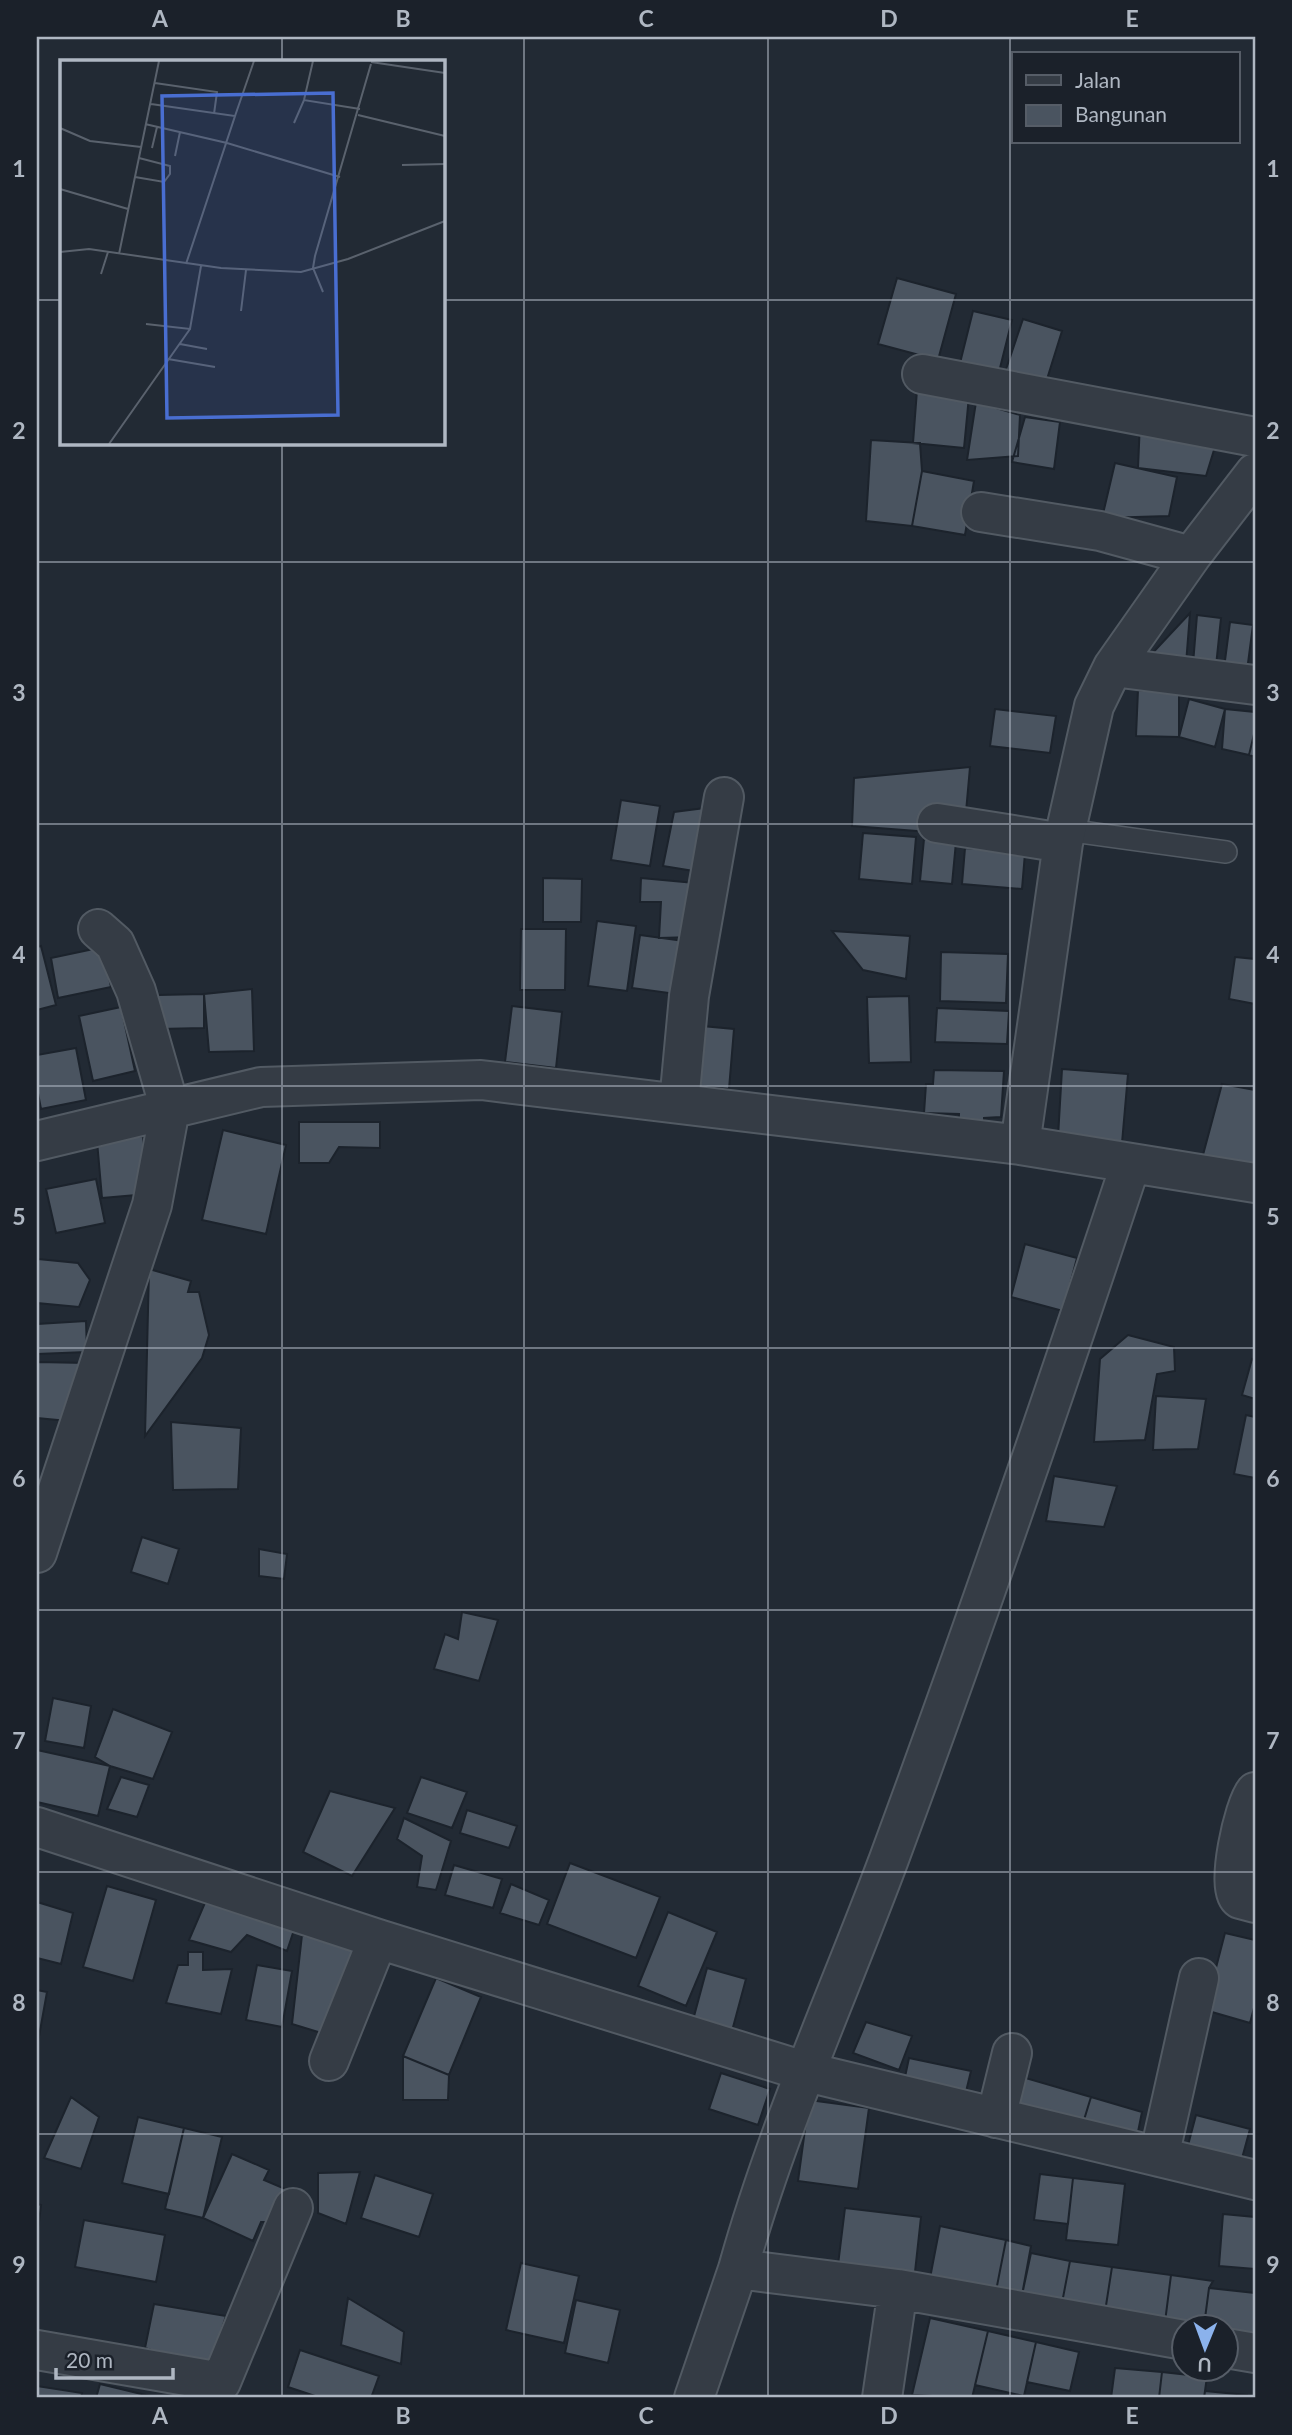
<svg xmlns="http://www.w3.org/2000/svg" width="1292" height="2435" viewBox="0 0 1292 2435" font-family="Lato,sans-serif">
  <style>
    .building { fill: #4a5460; stroke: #1c232c; stroke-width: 2 }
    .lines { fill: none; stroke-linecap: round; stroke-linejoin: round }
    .service-casing { stroke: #525a63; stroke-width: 24 }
    .minor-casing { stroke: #525a63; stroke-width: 42 }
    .service { stroke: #353c45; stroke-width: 21 }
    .minor { stroke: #353c45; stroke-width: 38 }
    .grid { fill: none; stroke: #afb7c2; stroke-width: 2; stroke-opacity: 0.55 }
    .inset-road { fill: none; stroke: #5a626d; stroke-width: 2 }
    .view { fill: #496ed1; fill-opacity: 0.15; stroke: #496ed1; stroke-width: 3.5 }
    .inset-edge { fill: none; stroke: #afb7c2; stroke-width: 3.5 }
    .neatline { fill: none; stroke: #afb7c2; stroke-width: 2.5 }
    .grid-label { font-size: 23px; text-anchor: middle; font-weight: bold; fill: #afb7c2 }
  </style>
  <rect width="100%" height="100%" fill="#222a34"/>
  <path class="building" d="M897,278l59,16 -18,66 -60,-16z
    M973,311l39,9 -13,52 -39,-9z
    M1023,319l39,12 -19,61 -41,-11z
    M917,390l52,6 -5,52 -51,-5z
    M976,402l44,13 -2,41 -51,4z
    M1025,417l35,5 -6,47 -42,-7z
    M1140,422l78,15 -12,39 -68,-8z
    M871,440l49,3 2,28 -10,55 -46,-5z
    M1115,463l62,14 -8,39 -67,2z
    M922,471l52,10 -9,54 -53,-9z
    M1190,613l-4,51 -40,-4z
    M1197,615l24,3 -5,48 -23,-2z
    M1230,622l23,3 -6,46 -23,-3z
    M1138,690l41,2v45l-43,-1z
    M1189,699l36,10 -10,38 -36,-10z
    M995,709l61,7 -6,37 -60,-7z
    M1225,709l30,3v18l-6,25 -27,-6z
    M1255,730v27l-6,-2z
    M970,767l-4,45 -36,20 -78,-6 2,-48z
    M621,800l39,6 -10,60 -39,-6z
    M713,807l-13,65 -37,-6 11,-54z
    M863,833l53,4 -4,47 -53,-5z
    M924,839l32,3 -4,42 -32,-3z
    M965,848l60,5 -3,36 -60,-5z
    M543,878l39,1 -1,43h-38z
    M641,878l54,5v54l-36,1 2,-36h-21z
    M597,921l39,5 -9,65 -39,-5z
    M521,929h45l-1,61h-45z
    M832,931l78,5 -4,43 -43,-9z
    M640,935l44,6 -8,53 -44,-6z
    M41,946l15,59 -19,5v-63z
    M103,947l8,40 -53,11 -7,-40z
    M941,952l67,2 -2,49 -66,-2z
    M1235,957l20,2v45l-26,-5z
    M252,989l2,62 -45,1 -5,-58z
    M204,994v34l-45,1 -1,-34z
    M909,996l2,66 -42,1 -2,-66z
    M512,1006l50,6 -6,56 -51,-6z
    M121,1007l14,64 -42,10 -14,-65z
    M937,1008l72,3 -2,33 -72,-2z
    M691,1025l43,4 -5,60 -43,-4z
    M76,1048l10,52 -45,9 -4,-21v-33z
    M1062,1069l66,5 -6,69 -64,-6z
    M934,1070l70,1 -3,46 -17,1v18l-26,1 1,-23 -35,-1 2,-29h7z
    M1222,1084l33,6v86l-55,-10z
    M299,1122h81v26l-41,-1 -10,16h-30z
    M223,1130l63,15 -20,89 -64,-14z
    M143,1136l5,58 -46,4 -5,-57z
    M96,1179l9,44 -49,10 -10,-44z
    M1025,1244l52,14 -14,53 -52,-14z
    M38,1259l40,4 12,17 -11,27 -42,-4z
    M149,1269l42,12 -3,11h11l10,43 -7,23 -57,78z
    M86,1321l1,31 -50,2v-30z
    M1128,1335l46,12 1,24 -18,3 -12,66 -51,2 6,-83z
    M1252,1359l3,1v39l-13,-4z
    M37,1362l50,1 -19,58 -31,-3z
    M1156,1396l50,3 -8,50 -45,1z
    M1246,1415l9,2v61l-21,-4z
    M171,1422l70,6 -3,61 -65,1z
    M1054,1476l63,10 -13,41 -58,-6z
    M142,1537l37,12 -11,35 -37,-12z
    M259,1549l28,5 -3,25 -25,-3z
    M462,1612l36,8 -19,61 -45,-12 11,-35 13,5z
    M53,1698l38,8 -7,42 -39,-7z
    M113,1709l59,23 -19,47 -43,-13 -15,-9z
    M37,1750l73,16 -12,50 -61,-14z
    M121,1777l28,8 -12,32 -30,-8z
    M421,1777l46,15 -15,36 -45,-15z
    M330,1791l65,17 -43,68 -49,-24z
    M467,1810l50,16 -8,22 -49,-15z
    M404,1818l47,23 -15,49 -19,-3 5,-31 -25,-17z
    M570,1863l90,34 -24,61 -89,-34z
    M454,1865l48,14 -9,29 -48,-13z
    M511,1884l38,16 -10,25 -39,-12z
    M107,1886l49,14 -23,81 -50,-14z
    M207,1898l89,26 -9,27 -40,-16 -16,17 -42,-12z
    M37,1902l36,11 -12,51 -24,-6z
    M668,1912l49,20 -31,74 -48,-20z
    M1225,1933l30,7v64l-5,19 -45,-13z
    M302,1935l52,13 -26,87 -36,-11z
    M188,1952h15v18l29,-1 -11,45 -55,-11 12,-38h10z
    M257,1965l35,6 -10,56 -36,-7z
    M707,1968l39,11 -14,52 -39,-11z
    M436,1978l45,19 -32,78 -46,-19z
    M37,1990l10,2 -9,50h-1z
    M866,2022l46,14 -13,34 -46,-17z
    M403,2056l46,19 -1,25h-45z
    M909,2058l62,13 -8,33 -61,-13z
    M721,2073l49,16 -12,36 -49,-16z
    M1015,2075l76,22 -11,36 -75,-23z
    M71,2097l28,20 -18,52 -37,-11z
    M1091,2097l51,15 -6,30 -56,-9z
    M809,2100l60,8 -11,81 -60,-8z
    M1196,2115l54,14 -9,33 -54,-13z
    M138,2117l46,11 -15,66 -47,-11z
    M184,2128l38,9 -19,81 -38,-9z
    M232,2154l37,16 -5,10 26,11 -14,31h-15l-8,19 -50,-23z
    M360,2172l-14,52 -28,-11v-40z
    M1040,2174l33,4 -5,46 -34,-4z
    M375,2175l58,19 -14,43 -58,-19z
    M1073,2178l52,6 -7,61 -52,-5z
    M37,2204l4,1 -4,34z
    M845,2208l76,9 -7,64 -77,-8z
    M1223,2214l32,3v52l-36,-3z
    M84,2220l81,15 -9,47 -81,-15z
    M940,2226l66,14 -10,51 -66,-13z
    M1006,2240l25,6 -9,49 -26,-4z
    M1031,2253l39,8 -8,42 -40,-8z
    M1070,2261l42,6 -7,45 -43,-9z
    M521,2263l58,13 -15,67 -58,-13z
    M1112,2267l59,8 -6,47 -60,-10z
    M1171,2275l42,6 -4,7 -5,38 -39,-4z
    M1209,2288l46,5v40l-29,-3v-4h-22z
    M348,2298l56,34 -3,32 -60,-19z
    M576,2300l44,10 -12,53 -43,-10z
    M154,2304l72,12 -17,53 -64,-21z
    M930,2318l58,13 -16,67 -60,-3z
    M988,2331l48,11 -12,54 -49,-11z
    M1036,2342l43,10 -9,39 -43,-9z
    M300,2350l79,26 -8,22h-50l-33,-11z
    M1115,2368l47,4 -3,26h-48z
    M1162,2372l45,5 -3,21h-45z
    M100,2384l58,14h-62z
    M37,2386l45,7 -1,5h-44z
    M1205,2391l42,4v3h-43z"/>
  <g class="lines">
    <g class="service-casing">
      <path id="service" d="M1066,830l160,22"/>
    </g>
    <g class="minor-casing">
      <path id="minor" d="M922,374l333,63
        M981,512l119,19 91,25
        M1113,667l78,-111 64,-83
        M937,823l126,20
        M679,1103l10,-107 35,-199
        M37,1141l224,-54 220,-7 539,65 235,38
        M1020,1145l43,-302 31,-137 19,-39 142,18
        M1131,1163c-77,233 -157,466 -242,696 -51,136 -112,270 -151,410l160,20 286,51
        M37,1553l115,-348 18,-96 -34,-118 -21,-47 -17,-15
        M1255,1792c-11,13 -30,97 -15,107l15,4
        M37,1827l341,112 429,133 448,108
        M329,2061l49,-122
        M996,2118l16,-65
        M1159,2157l40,-179
        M1226,2348l29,5
        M37,2350l184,32 72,-174
        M694,2398l44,-129
        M882,2398l16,-109"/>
    </g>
    <use href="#service" class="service"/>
    <use href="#minor" class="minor"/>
  </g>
  <path class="grid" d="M282,37v24M524,37v2361M768,37v2361M1010,37v2361M37,300h24M443,300h812M282,443v1955M37,562h1218M37,824h1218M37,1086h1218M37,1348h1218M37,1610h1218M37,1872h1218M37,2134h1218"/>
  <g transform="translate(60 60)">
    <rect width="385" height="385" fill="#222a34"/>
    <path class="inset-road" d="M311,2l74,11M95,23l62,9 -3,22M244,40l9,-39M91,44l84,12 -49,148M298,55l87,21M175,56l19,-55M234,63l10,-23 56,9M85,64l82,19 113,34M0,68l30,13 51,6M92,88l5,-21M115,96l5,-24M342,105l43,-1M75,117l29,5 6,-8v-8l-31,-8M0,129l68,20M0,192l29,-3 132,19 80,4 47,-13 97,-38M59,194l40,-193M41,214l7,-22M263,232l-10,-24 2,-12 56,-192M181,251l5,-41M86,264l44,5 11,-63M120,284l27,5M108,299l47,8M49,384l81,-115"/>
    <path class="view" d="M273,33l5,322 -171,3 -5,-322z"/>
    <rect width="385" height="385" class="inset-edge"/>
  </g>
  <rect width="1292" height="2435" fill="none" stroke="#1b212a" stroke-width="77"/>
  <rect x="1012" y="52" width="228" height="91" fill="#1b212a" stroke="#565d67" stroke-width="2"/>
  <rect x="1026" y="75" width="35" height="10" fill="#353c45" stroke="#565d67" stroke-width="2"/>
  <text x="1075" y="88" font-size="21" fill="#afb7c2">Jalan</text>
  <rect x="1026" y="105" width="35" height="21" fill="#4a5460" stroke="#565d67" stroke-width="2"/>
  <text x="1075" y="122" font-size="21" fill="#afb7c2">Bangunan</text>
  <g transform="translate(1205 2348) rotate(181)"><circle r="33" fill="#1b212a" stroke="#565d67" stroke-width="2"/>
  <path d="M0-5L12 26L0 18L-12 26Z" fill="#8bb2ec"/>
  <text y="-10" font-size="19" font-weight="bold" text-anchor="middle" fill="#afb7c2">U</text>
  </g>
  <path d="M56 2368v10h117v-10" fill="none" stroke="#afb7c2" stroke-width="3.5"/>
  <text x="66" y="2368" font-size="21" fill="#afb7c2" stroke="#1b212a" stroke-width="5" paint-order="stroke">20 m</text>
  <rect x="38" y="38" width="1216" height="2358" class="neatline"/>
  <g class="grid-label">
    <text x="160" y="27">A</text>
    <text x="403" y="27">B</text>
    <text x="646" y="27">C</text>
    <text x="889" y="27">D</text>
    <text x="1132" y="27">E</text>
    <text x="19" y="177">1</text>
    <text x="1273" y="177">1</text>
    <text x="19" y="439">2</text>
    <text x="1273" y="439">2</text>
    <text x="19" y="701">3</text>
    <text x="1273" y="701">3</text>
    <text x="19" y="963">4</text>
    <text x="1273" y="963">4</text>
    <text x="19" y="1225">5</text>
    <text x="1273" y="1225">5</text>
    <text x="19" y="1487">6</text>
    <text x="1273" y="1487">6</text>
    <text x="19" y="1749">7</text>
    <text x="1273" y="1749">7</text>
    <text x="19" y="2011">8</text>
    <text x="1273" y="2011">8</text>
    <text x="19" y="2273">9</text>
    <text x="1273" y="2273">9</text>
    <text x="160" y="2424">A</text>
    <text x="403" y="2424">B</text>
    <text x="646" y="2424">C</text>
    <text x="889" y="2424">D</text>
    <text x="1132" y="2424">E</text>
  </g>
</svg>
